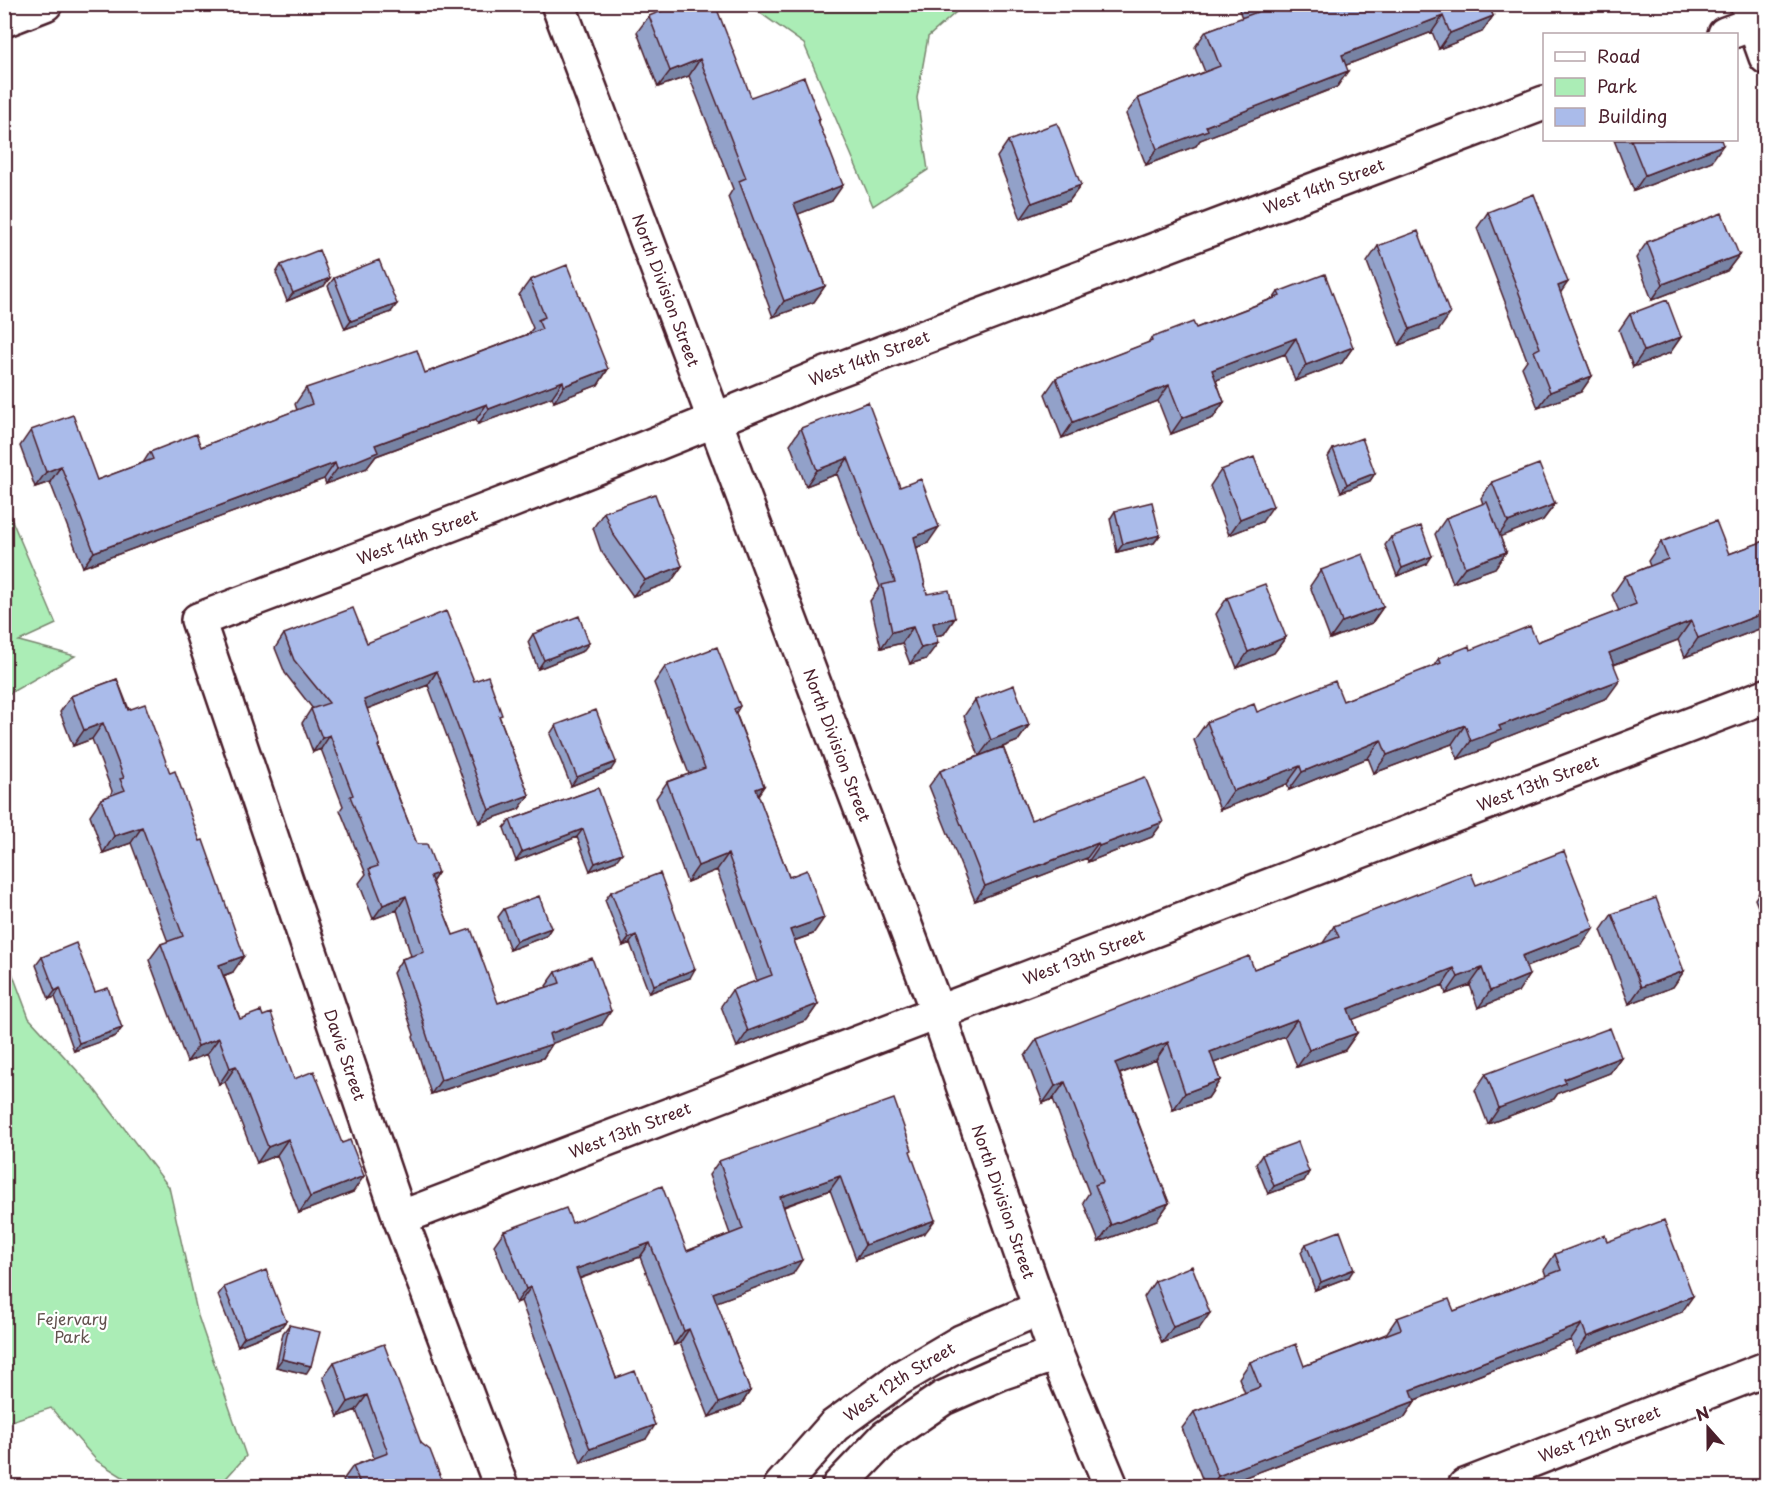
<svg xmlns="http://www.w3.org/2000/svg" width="1771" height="1491" viewBox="0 0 1771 1491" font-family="'Playpen Sans',sans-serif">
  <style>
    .green { fill: #abedb6; stroke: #7a8670; stroke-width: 1.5 }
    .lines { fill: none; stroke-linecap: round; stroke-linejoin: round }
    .street-casing { stroke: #4a1f2b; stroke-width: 38 }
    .secondary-casing { stroke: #4a1f2b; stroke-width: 38 }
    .street { stroke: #fff; stroke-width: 33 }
    .secondary { stroke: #fff; stroke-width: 33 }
    .wall { fill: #92a1c9; stroke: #4a1f2b; stroke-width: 1.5 }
    .shaded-wall { fill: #7783a4; stroke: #4a1f2b; stroke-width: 1.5 }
    .building { fill: #aabbea; stroke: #4a1f2b; stroke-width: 1.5 }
    .labels { text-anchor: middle; stroke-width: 4.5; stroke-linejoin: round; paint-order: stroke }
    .street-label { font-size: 16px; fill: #4a1f2b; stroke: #fff }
    .park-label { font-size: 16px; fill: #62524e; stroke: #fff }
  </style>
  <rect width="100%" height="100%" fill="#fff"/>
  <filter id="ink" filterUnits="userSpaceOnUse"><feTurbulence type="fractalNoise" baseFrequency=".0167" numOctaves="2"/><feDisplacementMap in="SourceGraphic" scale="12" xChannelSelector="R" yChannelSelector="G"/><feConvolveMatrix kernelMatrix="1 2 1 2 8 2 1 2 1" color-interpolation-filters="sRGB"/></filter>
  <g filter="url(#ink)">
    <path class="green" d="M749,5h215l-36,32 -11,61 11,72 -55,36 -69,-162z
      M5,504l51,120 -37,17 56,15 -70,40z
      M4,951l25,67 66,72 74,97 29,129 48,140 -27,30h-82l-40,-25 -46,-53 -46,15z"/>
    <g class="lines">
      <g class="street-casing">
        <g id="street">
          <path d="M1747,4l19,53"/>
          <path d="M4,20l41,-16"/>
          <path d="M1725,34l41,-15"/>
          <path id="s1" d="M400,1218l1366,-522"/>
          <path id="s2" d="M501,1486l-101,-268 -202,-598c207,-78 414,-156 618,-242l728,-275"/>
          <path id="s3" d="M781,1486l53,-60 66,-48 61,-36 79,-34"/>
          <path d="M839,1486l47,-49 57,-39 57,-25 56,-19"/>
          <path id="s4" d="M1465,1486l301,-117"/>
        </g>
      </g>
      <g class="secondary-casing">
        <g id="secondary">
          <path id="s5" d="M558,4l380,1009 118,341 55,132"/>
        </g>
      </g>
      <use href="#street" class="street"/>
      <use href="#secondary" class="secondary"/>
    </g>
    <path class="wall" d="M1237,4h252l4,12 -11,16 -43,17 -7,-17 -86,33 -9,22 -137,53 -4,6 -50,19 -20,-51 12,-16 67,-26 -10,-25 11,-16 36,-13z
      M649,16l102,81 69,22 -1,3 13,79 -34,13 27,72 -11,16 -41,15 -45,-120 5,-8 -44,-113 -31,11 -21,-55z
      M1614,140h107l-9,21 -78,30z
      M1008,141l73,44 -12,16 -48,18 -24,-62z
      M1488,212l72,81 32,83 -11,16 -43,16 -16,-41 5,-7 -50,-132z
      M1647,242l92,13 -12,16 -75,29 -16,-42z
      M1378,246l61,84 -40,15 -32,-83z
      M281,265l43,21 -37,15 -11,-28z
      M334,278l57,34 -46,17 -17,-43z
      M530,280l78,89 -10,16 -44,17 -2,-5 -74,27 -2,-5 -100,37 -9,12 -41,16 -2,-5 -241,88 -33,-85 -15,5 -15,-41 11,-16 66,50 46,-17 7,-11 51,-5 96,-37 -2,-6 11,-16 119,-15 103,-39 5,-6 -14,-33z
      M1278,292l75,55 -11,16 -47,18 -10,-27 -69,26 8,22 -11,16 -42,16 -13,-33 -96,37 -17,-44 11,-16 92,-35 3,-5 45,-10 78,-30z
      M1630,314l51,23 -11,16 -37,14 -14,-37z
      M801,428l99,59 28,56 -12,5 11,46 28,24 -11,16 -8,2 -10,23 -16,5 -8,-21 -21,5 -11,-47 10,-14 -43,-113 -31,12 -16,-42z
      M1333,449l42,24 -5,8 -29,11 -13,-35z
      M1221,470l41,52 -33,13 -19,-49z
      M1492,482l63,22 -12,16 -43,16 6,16 -11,16 -42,15 -18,-49 11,-16 37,-14 -2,-6z
      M1115,511l45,24 -6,8 -37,9 -7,-33z
      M604,512l78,54 -11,16 -38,14 -32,-45 -8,-23z
      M1391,537l36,27 -30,12 -12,-31z
      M1767,540v86l-82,31 -7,-17 -64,25 -7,33 -116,45 -3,5 -30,11 -6,-15 -78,29 -6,-15 -79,32 -2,-6 -67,26 -26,-70 13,-18 50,-10 86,-11 90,-34 6,-9 31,-8 67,-8 82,-31 -7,-16 13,-19 25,-10 -2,-5 13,-19 68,12z
      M1321,570l62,37 -11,16 -42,16 -20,-53z
      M1227,598l59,39 -12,16 -37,15 -21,-54z
      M284,634l83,9 107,38 26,37 29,77 -10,14 -40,14 -51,-138 -61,24 13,36 -1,2 38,97 21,29 -6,9 21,53 45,68 49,-16 -1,-1 10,-14 46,53 -50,18v1l-9,14 -112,36 -18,-57 1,-2 -21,-62 9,-14 9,-3 -14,-46 -24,9 -14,-36 7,-9 -26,-64 3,-4 -22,-57 -8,3 -11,-29 9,-14h2l-28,-36 -10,-25z
      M533,634l50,17 -45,18 -10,-27z
      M665,667l75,39 -4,7 28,73 -6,9 31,82 24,57 -19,7 24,63 -11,16 -70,27 -16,-41 11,-16 25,-9 -40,-111 -30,12 -31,-84 11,-16 22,-8 -35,-91z
      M117,679l116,293 -9,4 16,43 54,60 59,113 -54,21 -22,-58 -20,8 -32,-81 -6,2 -12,-30 -20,8 -38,-102 12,-16 7,-2 -37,-99 -28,10 -13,-38 11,-16 9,-3 2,-5 -20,-52 -19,7 -13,-34 11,-16z
      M975,700l54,25 -11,16 -15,6 28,73 132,2 -11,15 -64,25 -1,-4 -112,43 -46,-115 11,-15 39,-15 -15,-40z
      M556,725l55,45 -40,16 -21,-52z
      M598,788l18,73 -26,10 -13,-34 -61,24 -12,-33 6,-8z
      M1767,884v46l-12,-31 9,-14z
      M1476,885l106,60 -56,22 -8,25 -40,16 -8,-23 -24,9 -3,-9 -91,34 5,14 -12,17 -48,17 -12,-31 -71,27 6,17 -12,18 -35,12 -17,-50 -36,14 49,129 -12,17 -58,22 -16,-40 6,-9 -36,-94 -10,4 -18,-47 12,-17 217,-70 69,-26 11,-17z
      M611,892l79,86 -41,15 -19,-50 -7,3 -18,-46z
      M504,909l47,19 -5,8 -36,14 -12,-33z
      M1612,914l72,57 -11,16 -44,17 -28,-74z
      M42,957l53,35 21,44 -42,15 -19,-54 -6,2 -13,-34z
      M1621,1057l-11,16 -52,20 -4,6 -66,25 -13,-34 11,-16z
      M910,1152l15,81 -69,26 -26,-69 -46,17 9,67 -77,28 34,89 -9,14 -32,12 -29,-74 -6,2 -34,-88 -61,22 37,99 30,61 -65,24 -60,-162 -5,2 -22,-58 10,-14 68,-8 115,28 43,-17 -21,-59 10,-14z
      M1262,1155l47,17 -5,9 -36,13 -12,-30z
      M1607,1242l75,70 -106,41 -5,-13 -156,60v1l-11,17 -183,68h-16l-23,-58 12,-16 51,-19 -6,-15 11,-16 54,4 82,-32 11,-16 57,-7 92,-35 -2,-6 11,-16z
      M1306,1244l43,33 -34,13 -14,-38z
      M1155,1281l44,48 -37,14 -18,-46z
      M224,1287l56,42 -42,17 -20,-51z
      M289,1325l17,49 -30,-7 7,-34z
      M334,1362l87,81 23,43h-99l-2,-6 10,-14 21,-8 -18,-48 -18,7 -15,-40z"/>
    <path class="shaded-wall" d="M1443,16l-11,16 -101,39 11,-16z
      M1493,16l-11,16 -43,17 11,-16z
      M700,59l-11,17 -31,11 12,-16z
      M1348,71l-11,16 -137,53 -4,6 -50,19 11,-16 49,-23z
      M1723,145l-11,16 -78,30 11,-16z
      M843,185l-11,16 -49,19 11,-16z
      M1081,185l-12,16 -48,18 11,-16z
      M1739,255l-12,16 -75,29 11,-16z
      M330,278l-6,8 -37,15 6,-8z
      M1568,282l-11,16 1,-12z
      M825,286l-11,16 -41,15 11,-16z
      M397,304l-6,8 -46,17 6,-8z
      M1450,314l-11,16 -40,15 11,-16z
      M1681,337l-11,16 -37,14 11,-16z
      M1296,338l-11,16 -84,32 11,-16z
      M1353,347l-11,16 -47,18 11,-16z
      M608,369l-10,16 -44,17 10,-16z
      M1592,376l-11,16 -43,16 12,-16z
      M563,381l-11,16 -74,27 11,-15z
      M1169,385l-11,16 -96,37 11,-16z
      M1224,402l-11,16 -42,16 11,-16z
      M487,404l-11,15 -100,37 -9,12 -41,16 11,-15 38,-24z
      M848,458l-11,16 -31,12 11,-16z
      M335,463l-11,16 -241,88 11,-15z
      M61,466l-11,16 -15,5 11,-15z
      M1375,473l-5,8 -29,11 6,-8z
      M1555,504l-12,16 -46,18 11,-16z
      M1273,506l-11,16 -33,13 11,-16z
      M939,527l-11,16 -26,10 12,-16z
      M1160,535l-6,8 -37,9 6,-8z
      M1506,552l-11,16 -42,15 12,-16z
      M1432,556l-5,8 -30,12 5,-8z
      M682,566l-11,16 -38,14 12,-16z
      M1383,607l-11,16 -42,16 12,-17z
      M1767,612v14l-82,31 13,-19z
      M955,618l-11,16 -22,5 11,-16z
      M1691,621l-13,19 -82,31 13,-18z
      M913,627l-11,16 -21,5 11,-16z
      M1286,637l-12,16 -37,15 11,-16z
      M589,643l-6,8 -45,18 6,-9z
      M938,643l-12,16 -16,5 11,-16z
      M437,671l-9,14 -74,29 10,-14z
      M1620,680l-13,18 -116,45 -3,5 -30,11 13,-18 28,-15z
      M103,723l-11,16 -19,7 11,-16z
      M1029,725l-11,16 -39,15 12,-16z
      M1465,725l-13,19 -78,29 13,-18z
      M330,735l-9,14 -8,3 9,-14z
      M1381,740l-13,18 -79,32 13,-18z
      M616,762l-5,8 -40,16 6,-9z
      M1300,766l-13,18 -67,26 13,-19z
      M764,786l-11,16 3,-13z
      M529,795l-10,14 -40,14 10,-13z
      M1163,822l-11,15 -64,25 11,-16z
      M142,827l-11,16 -28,10 11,-17z
      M583,829l-6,8 -61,24 6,-9z
      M1098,843l-11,15 -112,43 10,-15z
      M622,853l-6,8 -26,10 5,-8z
      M728,854l-11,16 -30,12 11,-16z
      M438,873l-9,14 1,-11z
      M406,896l-9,14 -24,9 10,-14z
      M824,918l-11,16 -34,12 11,-16z
      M551,928l-5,8 -36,14 6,-9z
      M1594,928l-12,17 -72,28 12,-17z
      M636,935l-6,8 -7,3 6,-8z
      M244,956l-11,16 -25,9 11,-16z
      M1454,968l-11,17 -107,41 12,-17z
      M1482,968l-12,17 -24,9 12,-17z
      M695,969l-5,9 -41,15 5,-8z
      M1684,971l-11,16 -44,17 12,-17z
      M1529,975l-11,17 -40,16 12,-17z
      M60,988l-5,9 -6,2 6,-8z
      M818,1004l-11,16 -70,27 11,-16z
      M611,1011l-9,14 -62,23 9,-14z
      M1297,1019l-12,17 -87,33 12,-17z
      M122,1028l-6,8 -42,15 5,-8z
      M1357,1033l-12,17 -48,17 12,-17z
      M219,1038l-12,16 -20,8 11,-16z
      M1168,1042l-12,18 -53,20 12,-17z
      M552,1044l-9,14 -112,36 10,-14z
      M1621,1057l-11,16 -52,20 -4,6 -66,25 11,-16 65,-29z
      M236,1066l-11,16 -6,2 11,-16z
      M1220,1080l-12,18 -35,12 12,-17z
      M1065,1082l-12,17 -10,4 12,-17z
      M288,1139l-11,16 -20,8 11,-16z
      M1309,1172l-5,9 -36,13 6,-8z
      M364,1176l-11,16 -54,21 11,-16z
      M840,1176l-10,14 -60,21 10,-14z
      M1169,1203l-12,17 -58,22 12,-17z
      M935,1220l-10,13 -69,26 9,-14z
      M650,1243l-10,14 -74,26 10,-14z
      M802,1260l-9,14 -90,33 10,-14z
      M1354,1269l-5,8 -34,13 6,-8z
      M531,1287l-10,14 -5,2 10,-14z
      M1693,1296l-11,16 -106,41 11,-16z
      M1210,1313l-11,16 -37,14 11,-16z
      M286,1321l-6,8 -42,17 6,-9z
      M1582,1324l-11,16 -172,66 12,-16z
      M689,1329l-9,14 -6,2 10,-14z
      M282,1359l29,7 -5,8 -30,-7z
      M750,1391l-9,14 -32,12 10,-14z
      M367,1395l-11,15 -18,7 10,-15z
      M1415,1401l-11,17 -183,68h-10l7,-10z
      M655,1425l-9,14 -65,24 9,-14z"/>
    <path class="building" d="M679,4h36l36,93 53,-20 16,42 -2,1 25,65 -49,19 31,82 -41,15 -45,-120 7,-3 -46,-119 -30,12 -21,-55z
      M1254,4h235l4,12 -43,17 -7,-17 -101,39 6,16 -142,55 2,4 -51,19 -19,-51 82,-32 -14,-35 51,-19z
      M1057,123l24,62 -49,18 -24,-62z
      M1631,140h90l2,5 -78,30z
      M1534,194l34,88 -10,4 34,90 -42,16 -16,-41 6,-3 -52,-136z
      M1722,213l17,42 -76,29 -16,-42z
      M1418,231l32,83 -40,15 -32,-83z
      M319,250l11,28 -37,15 -12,-28z
      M379,260l18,44 -46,17 -17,-43z
      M567,265l41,104 -44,17 -1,-5 -74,28 -2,-5 -112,41 3,7 -41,17 -2,-6 -241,89 -33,-86 -15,6 -15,-42 42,-15 24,65 56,-21 -3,-7 46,-18 5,13 111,-43 -6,-16 111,-38 8,23 117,-44 -4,-9 7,-3 -15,-37z
      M1325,274l28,73 -47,18 -10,-27 -84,32 12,32 -42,16 -13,-33 -96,37 -17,-44 96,-37 -1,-3 42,-16 3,6 84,-32 -2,-4z
      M1667,300l14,37 -37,14 -14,-37z
      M868,402l32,85 21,-8 18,48 -25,10 13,57 22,-4 6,28 -22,5 5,20 -17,5 -8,-21 -21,5 -10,-47 13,-3 -47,-124 -31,12 -16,-42z
      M1362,438l13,35 -28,11 -14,-35z
      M1254,457l19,49 -33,13 -19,-49z
      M1539,464l16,40 -47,18 -16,-40z
      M655,494l27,72 -37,14 -32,-46 -9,-22z
      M1152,502l8,33 -37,9 -8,-33z
      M1487,502l19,50 -41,15 -19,-49z
      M1716,521l13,33 38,-14v72l-69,26 -7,-17 -82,32 11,27 -121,46 2,4 -30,11 -6,-16 -78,30 -6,-15 -79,32 -2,-6 -67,25 -26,-69 47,-18 3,8 78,-31 8,20 98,-38 -2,-5 30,-12 1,4 60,-24 7,16 99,-38 -11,-28 43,-17 -7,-17z
      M1421,526l11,30 -30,12 -11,-31z
      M1363,554l20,53 -41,15 -21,-52z
      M1265,584l21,53 -38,15 -21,-54z
      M353,608l14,35 79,-32 28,70 14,-5 14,39 -3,1 30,79 -40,15 -52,-139 -73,29 16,45 -2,1 39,98h10l11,29 -8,3 23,59 18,-6 27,74 62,-20 -4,-11 36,-14 19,53 -62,23 3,10 -111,36 -18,-57h1l-22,-64 22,-7 -18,-56 -23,9 -14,-36 9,-3 -28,-70 3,-1 -23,-60 -8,3 -11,-29 18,-6 -35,-43 -10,-26z
      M579,616l10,27 -45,17 -11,-26z
      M717,647l23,59 -6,3 30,77 -8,3 33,88 18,-7 17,48 -34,12 28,74 -70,27 -16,-41 40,-15 -44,-121 -30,12 -31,-84 38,-14 -40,-101z
      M117,679l11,31 17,-6 25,69 5,-2 25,70 3,-1 41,116 -25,9 21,54 21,-8 2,5 8,-3 23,66 20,-8 28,72 8,-3 14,36 -54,21 -22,-58 -20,8 -32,-81 -6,2 -11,-30 -21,8 -37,-102 22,-8 -41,-109 -28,9 -13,-37 24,-9 -5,-11 4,-1 -21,-55 -19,7 -13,-34z
      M1014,685l15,40 -38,15 -16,-40z
      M596,710l20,52 -39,15 -21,-52z
      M1003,747l28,73 114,-43 18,45 -64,24 -1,-3 -113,43 -45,-115z
      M598,788l24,65 -27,10 -12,-34 -61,23 -12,-32z
      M1564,851l30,77 -72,28 7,19 -39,16 -8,-23 -24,9 -4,-9 -106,41 9,24 -48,17 -12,-31 -87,33 10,28 -35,13 -17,-51 -53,21 54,140 -58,22 -16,-40 8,-3 -38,-100 -10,4 -18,-47 212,-83 5,13 85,-32 -5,-11 137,-53 5,12z
      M660,873l35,96 -41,16 -18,-50 -7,3 -18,-46z
      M539,896l12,32 -35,13 -12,-32z
      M1656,898l28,73 -43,16 -29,-73z
      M76,943l19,49 13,-4 14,40 -43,15 -19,-55 -5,3 -13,-34z
      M1610,1028l11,29 -57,22 2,4 -67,25 -13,-34z
      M894,1099l18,51 -2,1 25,69 -70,25 -25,-69 -60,21 22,63 -89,33 37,98 -31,12 -30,-74 -5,2 -34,-88 -74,26 40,109 19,-7 20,54 -65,24 -59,-162 -5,2 -22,-58 62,-23 6,15 90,-37 25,65 56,-22 -24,-68z
      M1298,1142l11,30 -35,14 -12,-31z
      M1664,1220l29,76 -106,41 -5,-13 -171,66 4,11 -197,75 -24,-64 66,-25 -10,-25 46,-18 8,22 97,-37 -4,-11 52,-19 5,12 107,-41 -6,-16 50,-19 2,7z
      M1340,1231l14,38 -33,13 -15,-38z
      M1192,1266l18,47 -37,14 -18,-46z
      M266,1270l20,51 -42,16 -20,-50z
      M289,1325l31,7 -9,34 -29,-7z
      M384,1344l37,99 9,7 14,36h-83l-8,-20 35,-13 -21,-58 -19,7 -14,-40z"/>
  </g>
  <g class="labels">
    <g class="street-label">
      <text dy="6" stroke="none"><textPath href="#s2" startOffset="2124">West 14th Street</textPath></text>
      <text dy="6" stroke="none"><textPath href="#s5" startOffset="306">North Division Street</textPath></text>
      <text dy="6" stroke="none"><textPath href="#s2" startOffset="1638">West 14th Street</textPath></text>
      <text dy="6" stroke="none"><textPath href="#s2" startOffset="1152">West 14th Street</textPath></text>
      <text dy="6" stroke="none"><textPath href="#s5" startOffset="792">North Division Street</textPath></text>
      <text dy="6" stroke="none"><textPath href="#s1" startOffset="1218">West 13th Street</textPath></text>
      <text dy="6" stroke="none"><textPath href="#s1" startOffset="732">West 13th Street</textPath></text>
      <text transform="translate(345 1055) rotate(71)" y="6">Davie Street</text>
      <text dy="6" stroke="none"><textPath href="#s1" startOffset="246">West 13th Street</textPath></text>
      <text dy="6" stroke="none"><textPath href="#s5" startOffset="1278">North Division Street</textPath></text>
      <text dy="6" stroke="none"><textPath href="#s3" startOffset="159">West 12th Street</textPath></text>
      <text dy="6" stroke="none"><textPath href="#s4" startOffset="144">West 12th Street</textPath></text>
    </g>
    <g class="park-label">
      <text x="72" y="1325">Fejervary<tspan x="72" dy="18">Park</tspan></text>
    </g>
  </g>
  <rect width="1771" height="1491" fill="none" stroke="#fff" stroke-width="24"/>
  <rect x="12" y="12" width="1747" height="1467" fill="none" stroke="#4a1f2b" stroke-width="2" filter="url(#ink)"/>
  <rect x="1543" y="33" width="195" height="108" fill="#ffffff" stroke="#b7a5aa" stroke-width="1.5"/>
  <rect x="1555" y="52" width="30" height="9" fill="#ffffff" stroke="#b7a5aa" stroke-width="1.5"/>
  <text x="1597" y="63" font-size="18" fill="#4a1f2b">Road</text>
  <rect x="1555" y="78" width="30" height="18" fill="#abedb6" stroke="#b7a5aa" stroke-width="1.5"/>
  <text x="1597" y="93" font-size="18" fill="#4a1f2b">Park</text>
  <rect x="1555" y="108" width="30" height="18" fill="#aabbea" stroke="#b7a5aa" stroke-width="1.5"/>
  <text x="1597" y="123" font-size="18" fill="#4a1f2b">Building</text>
  <g transform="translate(1708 1428) rotate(339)" stroke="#ffffff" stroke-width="4.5" paint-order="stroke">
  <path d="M0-4.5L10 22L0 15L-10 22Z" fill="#4a1f2b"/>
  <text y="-9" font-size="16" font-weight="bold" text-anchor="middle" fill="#4a1f2b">N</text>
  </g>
</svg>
